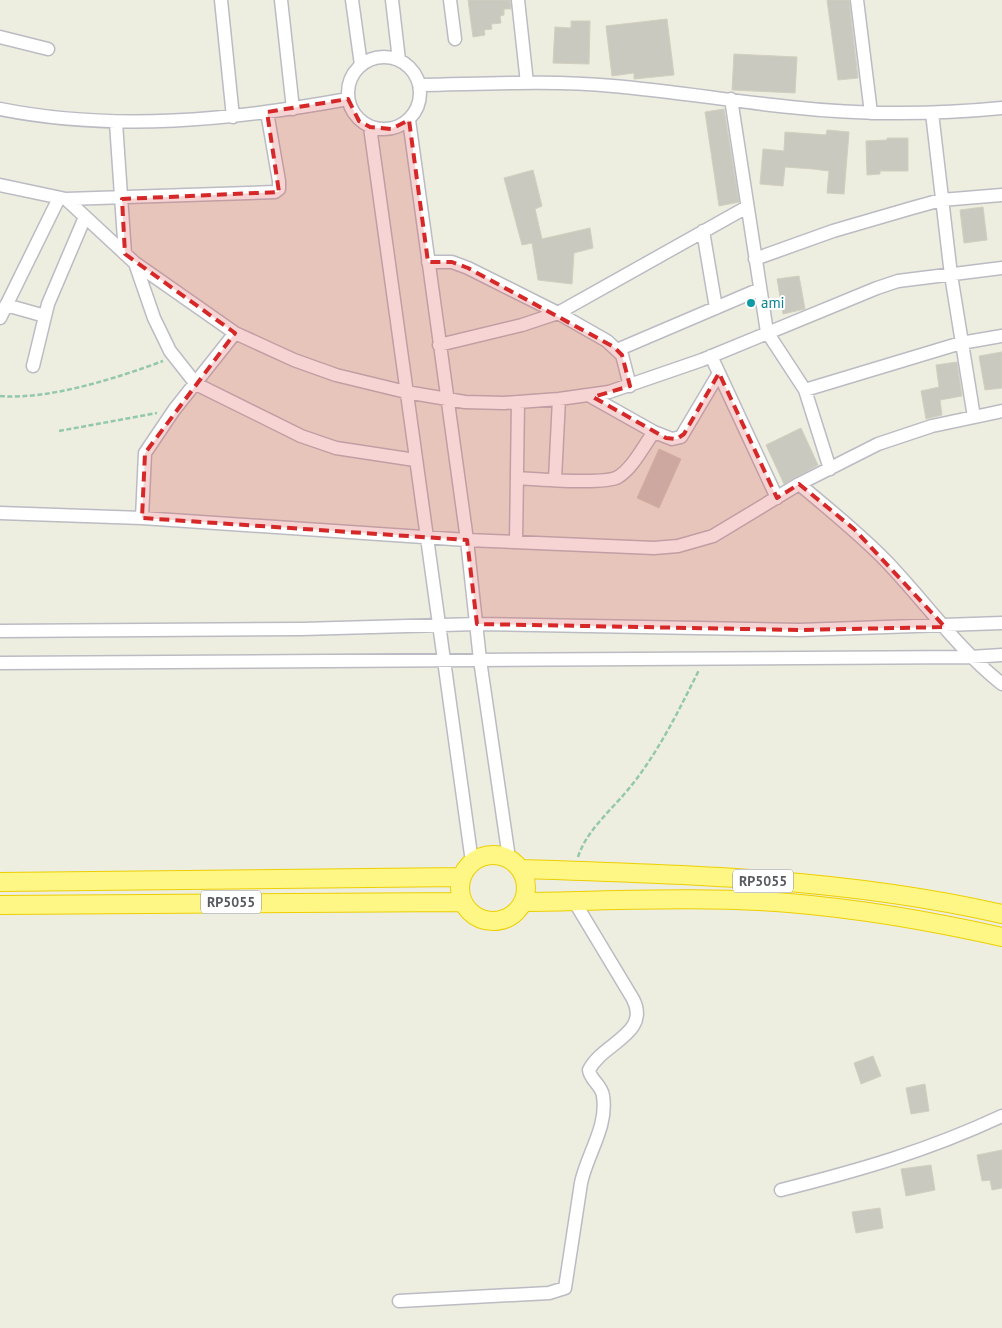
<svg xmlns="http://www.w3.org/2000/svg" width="1002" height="1328" viewBox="0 0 1002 1328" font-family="'PT Sans',sans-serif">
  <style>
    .building { fill: #cac9bf; stroke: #d2cfbe }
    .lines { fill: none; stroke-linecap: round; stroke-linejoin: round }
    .minor-casing { stroke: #bbbcc3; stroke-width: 15 }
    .highway-casing { stroke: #edcf00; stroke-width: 20 }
    .path { stroke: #93c8ac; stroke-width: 2.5; stroke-dasharray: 5 2.5; stroke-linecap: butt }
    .minor { stroke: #fff; stroke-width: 12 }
    .highway { stroke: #fff785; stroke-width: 18 }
    .marked { fill: #d62828; fill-opacity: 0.2; stroke: #d62828; stroke-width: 4; stroke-dasharray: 10 6; stroke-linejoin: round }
    .culture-dot { fill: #0f9aa8; stroke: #fff; stroke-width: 2 }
    .labels { text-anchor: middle; stroke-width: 4; stroke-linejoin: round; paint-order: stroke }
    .shield { fill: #fff; stroke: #8b8c91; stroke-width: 1 }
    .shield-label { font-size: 14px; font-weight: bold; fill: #595b62 }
    .culture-label { font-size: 15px; fill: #0d838f; stroke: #fff; text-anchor: start }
  </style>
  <rect width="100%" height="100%" fill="#edede0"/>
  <path class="building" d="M468,0h42l1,9h-7v6l-4,1 1,7 -10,1 1,5 -8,1 1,5 -12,2z
    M827,0h22l9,78 -20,2z
    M667,19l7,56 -40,4v-6l-22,3 -6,-50z
    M571,21h19l-1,43 -36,-1 2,-36 16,1z
    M734,54l63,3 -2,36 -63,-3z
    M724,109l15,93 -20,4 -14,-94z
    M827,130l22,2 -5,62 -17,-1 2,-22 -16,-2 -28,-2 -2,19 -23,-2 3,-35 21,2 1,-19 41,3z
    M887,138h21v33h-28v3l-13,1 -1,-34 21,-1z
    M533,170l9,36 -7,3 7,30 48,-11 3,20 -19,5 -2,31 -34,-4 -6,-37 -10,2 -18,-67z
    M983,207l4,33 -23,3 -4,-33z
    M799,276l6,33 -22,5 -6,-35z
    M1002,352v36l-17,2 -6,-34z
    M957,362l5,34 -22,4 2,15 -16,4 -5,-28 18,-4 -3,-22z
    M801,428l17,37 -34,19 -18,-39z
    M659,449l22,10 -22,49 -22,-10z
    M873,1056l8,20 -20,8 -7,-21z
    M925,1084l4,27 -18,3 -5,-26z
    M1002,1150v38l-10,2 -2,-10 -8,1 -5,-26z
    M931,1165l4,25 -29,6 -5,-27z
    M880,1208l3,20 -27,5 -4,-21z"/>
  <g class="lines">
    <g class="minor-casing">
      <path id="minor" d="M221,0l12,117
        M281,0l12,109
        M352,0l9,65
        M392,0l7,60
        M450,0l5,39
        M518,0l9,83
        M857,0l14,113
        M0,37l48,12
        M348 93a36 36 0 1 1 72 0a36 36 0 1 1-72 0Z
        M419,85c65,-1 130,-5 194,1 59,5 118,15 177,21 71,8 141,8 212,1
        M731,99l36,233 38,58 25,79
        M0,109c115,23 233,11 348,-10
        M932,113l19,162 23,142
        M409,120l58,420 13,120 29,198
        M116,123l9,131
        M370,127l102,735
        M0,185l66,14 209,-7 4,-3v-8l-12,-69
        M66,199l69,64 100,70 59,27 42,15 70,17 59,10 39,1 55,-4 50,-7 93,-32 175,-72 21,-7 104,-13
        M703,231l13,77
        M755,259l78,-28 79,-23 29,-8 61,-5
        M428,262h24l16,6 90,45 49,28 15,14 8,31
        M135,263l19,55 16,33 26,33 105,52 35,12 79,12
        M6,305l39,11
        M0,318l59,-120
        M439,345l83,-20 36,-12 189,-106
        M617,350l143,-61
        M711,356l66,142
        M33,366l15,-62 37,-87
        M805,390l156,-47 41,-7
        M654,432l18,7 9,-2 38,-64
        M517,478c19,1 87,7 101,-1 15,-9 26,-32 36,-45l-64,-36
        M555,479l4,-80
        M799,484c31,26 61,50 88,78 39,41 71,87 115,122
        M0,513l142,5 325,22 187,8 24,-2 35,-10 86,-52 79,-40 54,-18 70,-15
        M142,518l3,-65 29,-43 61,-77
        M516,542l2,-140
        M0,631l302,-2 175,-5 322,6 203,-7
        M0,663l970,-6 32,-2
        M781,1190c79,-20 146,-39 221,-74
        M399,1301l150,-8 16,-5 16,-105c6,-29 27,-56 22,-87 -1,-11 -13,-16 -14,-26 13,-27 62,-36 44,-71l-59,-98"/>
    </g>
    <g class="highway-casing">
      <path id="highway" d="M460 888a33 33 0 1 1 66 0a33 33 0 1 1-66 0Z
        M521,869c161,5 324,9 481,45
        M0,882l461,-5
        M524,902c88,-1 177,-6 265,1 72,6 142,18 213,34
        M0,905l463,-3"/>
    </g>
    <path class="path" d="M0,396c49,4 117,-18 163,-35
      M59,431l98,-18
      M578,857c9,-28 35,-48 53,-71 28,-35 48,-76 68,-116"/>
    <use href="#minor" class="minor"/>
    <use href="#highway" class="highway"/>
  </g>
  <path class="marked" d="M348,99l11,22 11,6 21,2 18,-9 19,142h24l16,6 146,79 8,8 8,31 -37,11 73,41 11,1 7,-5 35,-61 58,125 22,-14 55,45 91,98 -146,3 -322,-6 -10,-84 -325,-22 3,-65 90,-120 -110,-79 -3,-55 157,-7 -12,-80z"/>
  <circle class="culture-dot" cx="751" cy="303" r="5"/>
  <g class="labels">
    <g class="shield">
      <rect x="733" y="869.5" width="60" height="23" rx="4"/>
      <rect x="201" y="890.5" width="60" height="23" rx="4"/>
    </g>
    <g class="shield-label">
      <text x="763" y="886">RP5055</text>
      <text x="231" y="907">RP5055</text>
    </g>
    <g class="culture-label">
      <text x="761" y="308">ami</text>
    </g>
  </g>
</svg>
